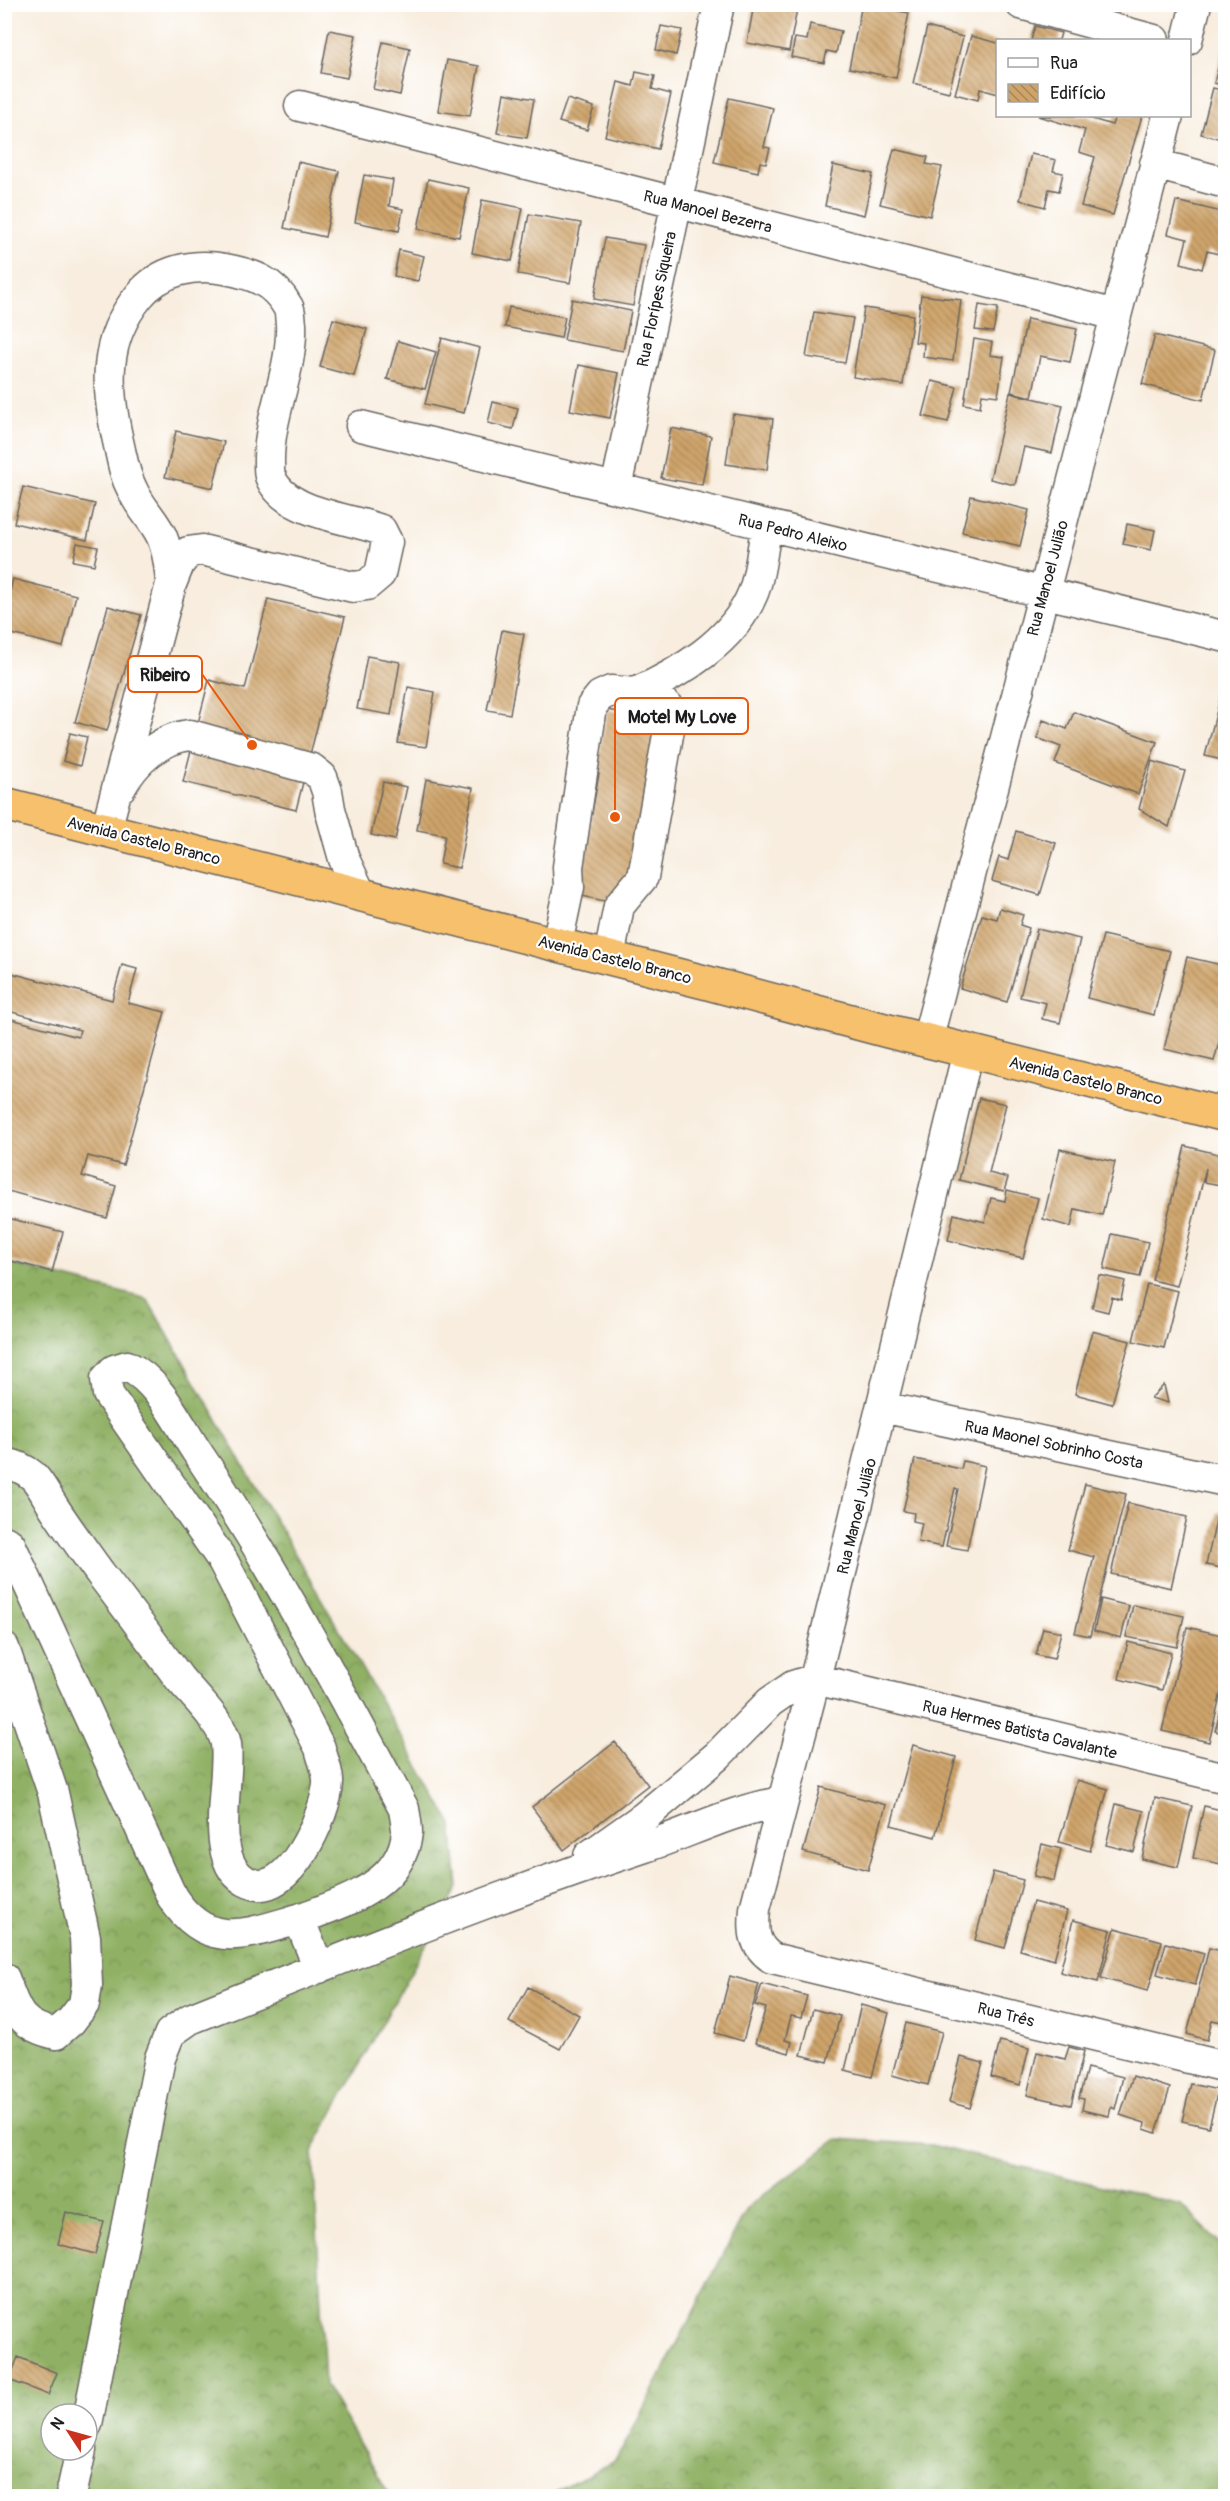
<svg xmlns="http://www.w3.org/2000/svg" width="1230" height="2501" viewBox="0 0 1230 2501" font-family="Pangolin,sans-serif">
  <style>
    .forest { fill: url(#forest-crowns); stroke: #566640; stroke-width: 1.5; fill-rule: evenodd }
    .building { fill: url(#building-back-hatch) }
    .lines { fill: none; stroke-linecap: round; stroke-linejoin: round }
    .minor-casing { stroke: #696560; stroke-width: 33 }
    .highway-casing { stroke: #696560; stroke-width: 36 }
    .minor { stroke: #fff; stroke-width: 30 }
    .highway { stroke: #f7c06c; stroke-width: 33 }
    .labels { text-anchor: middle; stroke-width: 4.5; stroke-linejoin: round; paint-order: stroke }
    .street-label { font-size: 16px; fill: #1c1c1c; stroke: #fff }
    .leader { fill: none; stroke: #e8590c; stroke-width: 2 }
    .callout-dot { fill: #e8590c; stroke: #fff; stroke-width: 2 }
    .callout { fill: #fff; stroke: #e8590c; stroke-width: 2 }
    .callout-label { font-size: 18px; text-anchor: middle; font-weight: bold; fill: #1c1c1c }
  </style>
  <defs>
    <pattern id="forest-crowns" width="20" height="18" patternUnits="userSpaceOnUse" patternTransform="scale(1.5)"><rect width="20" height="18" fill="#90b165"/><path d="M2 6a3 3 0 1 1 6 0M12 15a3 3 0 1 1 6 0" fill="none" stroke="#758f52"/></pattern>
    <pattern id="building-back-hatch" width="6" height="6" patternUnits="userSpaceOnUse" patternTransform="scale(1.5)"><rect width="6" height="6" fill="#cfa46b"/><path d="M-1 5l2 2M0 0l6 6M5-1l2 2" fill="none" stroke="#a78557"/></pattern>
  </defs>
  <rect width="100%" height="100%" fill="#fff"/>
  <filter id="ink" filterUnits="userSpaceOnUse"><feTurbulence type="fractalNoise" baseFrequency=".0167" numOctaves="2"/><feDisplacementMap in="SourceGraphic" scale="12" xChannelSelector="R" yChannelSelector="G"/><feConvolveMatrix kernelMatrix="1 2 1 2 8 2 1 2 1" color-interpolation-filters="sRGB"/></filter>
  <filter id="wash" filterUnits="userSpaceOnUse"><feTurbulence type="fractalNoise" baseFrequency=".008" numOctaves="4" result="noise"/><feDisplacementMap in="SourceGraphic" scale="24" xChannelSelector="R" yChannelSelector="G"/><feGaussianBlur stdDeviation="1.35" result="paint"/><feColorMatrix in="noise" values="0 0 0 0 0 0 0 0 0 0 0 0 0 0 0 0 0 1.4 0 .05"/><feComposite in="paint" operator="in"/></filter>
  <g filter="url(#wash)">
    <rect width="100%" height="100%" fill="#f8edde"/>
    <path class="forest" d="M4,1262l143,37 305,525 6,63 -145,262 12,236 64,109 9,2h-393zM51,2414h36v36h-36z
      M837,2139l94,6 250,60 44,43v248h-676l68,-37 131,-252z"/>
    <g id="blocks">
      <path class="building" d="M754,4h44l-9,47 -42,-8z
        M862,4l47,9 -13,65 -47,-10z
        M810,24l31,7 -5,22 -9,-2 -3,12 -33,-6 4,-19 12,2z
        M661,26l21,4 -6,25 -20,-5z
        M1035,26l26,7 -2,7h-28z
        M927,27l36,10 -14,55 -36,-9z
        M329,30l27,5 -9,43 -26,-5z
        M971,36l27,7v51l-18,-5 -2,11 -23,-6z
        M1226,40v46l-12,-3z
        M383,42l27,6 -10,47 -27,-6z
        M447,60l32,6 -9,50 -32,-5z
        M636,72l19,4 -3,13 19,5 -13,55 -53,-13 13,-54 15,4z
        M1213,88l13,3v49l-25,-6z
        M504,93l30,6 -7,39 -30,-5z
        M729,98l44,10 -9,39 6,1 -4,15 -6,-1 -2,10 -44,-10z
        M567,99l27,8 -7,23 -28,-8z
        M1038,116h52l-1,2 23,7 3,-9h27l-29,99 -32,-9 14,-49 -16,-5 6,-22z
        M894,149l34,8 -2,7 16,3 -12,49 -50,-12z
        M1031,154l25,6 -3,11 10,2 -4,18 -10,-2 -4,18 -25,-7z
        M298,162l41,9 -14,66 -41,-9z
        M833,165l40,9 -9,41 -39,-9z
        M364,175l29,5 -4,26 14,3 -4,22 -44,-9z
        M428,179l41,9 -10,49 -41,-8z
        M482,200l41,8 -11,53 -40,-8z
        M1176,201l50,12v43l-19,-5 -5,18 -21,-6 6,-24 -19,-5z
        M529,214l52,9 -11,60 -52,-9z
        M605,238l39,7 -11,61 -39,-7z
        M399,250l25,6 -6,25 -24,-5z
        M921,295l40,5 -8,61 -30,-4 1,-14 -9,-1z
        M572,299l59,12 -8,40 -59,-11z
        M979,305l19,3 -5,24 -18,-2z
        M509,307l56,10 -4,21 -56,-11z
        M864,308l49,7 -10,70 -50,-8z
        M814,312l39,6 -8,45 -39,-6z
        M333,319l34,10 -13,47 -34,-9z
        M1027,319l50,10 -7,33 -30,-6 -8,41 -21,-5z
        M1155,335l60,15 -12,50 -61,-16z
        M442,338l38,10 -16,65 -39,-9z
        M974,339l18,3 -2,13 14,2 -6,39 -16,-2 -2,13 -16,-3z
        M398,341l38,11 -11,37 -38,-10z
        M579,365l40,8 -9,45 -40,-8z
        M932,381l25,6 -9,35 -25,-6z
        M1010,393l53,12 -11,48 -28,-6 -9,38 -25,-6z
        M493,402l25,6 -5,21 -25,-6z
        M733,414l40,5 -6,51 -41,-6z
        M671,428l40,8 -9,49 -41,-7z
        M176,431l48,11 -11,46 -48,-11z
        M23,487l72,17 -8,36 -73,-17z
        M971,496l58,14 -9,36 -58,-14z
        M1127,524l28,6 -4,20 -28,-6z
        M77,543l21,4 -4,18 -21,-4z
        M13,579l63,16 -13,52 -59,-15 5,-22 -4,-1z
        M268,599l77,18 -49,193 -113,-28 26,-102 36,9z
        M108,606l33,9 -34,116 -32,-9z
        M502,630l22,4 -14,80 -23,-4z
        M367,656l33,6 -9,53 -34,-6z
        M1226,676v85l-21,-5z
        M408,687l27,5 -9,55 -28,-4z
        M607,710l53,9 -29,165 -27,17 -31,-7 12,-43 14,-77 -3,-1z
        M1074,712l83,30 -19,52 -83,-31 6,-16 -24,-9 6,-18 24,9z
        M70,733l17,4 -7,29 -17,-5z
        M1152,761l33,10 -16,56 -30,-18z
        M426,779l47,9 -14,80 -19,-4 5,-29 -28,-5z
        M383,782l24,5 -12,53 -24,-5z
        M1016,831l40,12 -16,52 -48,-14 7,-24 9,3z
        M1000,908l23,7 -3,10 9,3 -22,74 -47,-14 22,-73 15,4z
        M1037,929l43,10 -20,84 -18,-4 4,-16 -26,-6z
        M1103,935l67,16 -16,64 -67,-17z
        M1187,957l39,9v50l-12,45 -50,-12z
        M122,965l15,4 -9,34 37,9 -42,153 -35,-9 -6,20 34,10 -9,32 -103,-28v-173l74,20 2,-7 -76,-20v-39l108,29z
        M979,1098l27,6 -17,69 19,5 -4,13 -45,-11z
        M1185,1146l41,10v30l-22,-4 2,-14 -29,118 -25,-6z
        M1060,1149l55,13 -13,53 -27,-6 -4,18 -28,-8z
        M1007,1190l31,8 -15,60 -75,-18 6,-26 31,8 6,-24 14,3z
        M4,1217l59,15 -11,40 -48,-13z
        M1112,1234l36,8 -8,35 -36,-8z
        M1099,1275l26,6 -4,19 -9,-3 -4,15 -16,-4z
        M1147,1284l31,7 -14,57 -31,-7z
        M1092,1331l38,10 -18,63 -37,-10z
        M1164,1385l4,18 -17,-5z
        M915,1459l46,10 2,-8 22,5 -18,84 -21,-4 12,-57 -3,-1 -13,59 -24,-5 4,-19 -9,-2 1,-8 -11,-2z
        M1085,1484l41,10 -36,142 -15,-3 19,-76 -26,-7z
        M1128,1503l59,14 -16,71 -60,-14z
        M1218,1512l8,2v55l-20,-4z
        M1101,1599l28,7 -8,32 -27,-7z
        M1133,1605l51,11 -7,31 -51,-10z
        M1187,1627l39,9v36l-17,70 -47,-11z
        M1043,1628l18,4 -7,27 -18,-4z
        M1128,1642l43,11 -9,37 -43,-11z
        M1226,1693v41l-11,-3z
        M615,1742l33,43 -84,65 -32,-43z
        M913,1745l43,12 -21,80 -44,-12z
        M1077,1780l31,9 -18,62 -31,-9z
        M821,1787l65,18 -18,65 -65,-18z
        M1155,1798l37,8 -14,61 -36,-8z
        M1116,1804l28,7 -10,41 -28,-7z
        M1204,1806l22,5v34l-5,19 -28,-6z
        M1042,1844l19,5 -7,32 -20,-5z
        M993,1872l30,8 -18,68 -30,-8z
        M1033,1902l34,9 -13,49 -34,-10z
        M1073,1920l38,10 -13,52 -38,-10z
        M1115,1928l47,13 -14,50 -47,-13z
        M1166,1943l38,11 -9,31 -38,-11z
        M1209,1948l17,4v71l-14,-3 -5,20 -20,-6z
        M730,1976l29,8 -16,57 -28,-8z
        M762,1984l45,12 -6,22 -10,-2 -6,24 7,2 -3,11 -34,-10 11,-35 -11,-3z
        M528,1987l51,28 -19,34 -51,-27z
        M861,2005l28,8 -17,64 -27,-7z
        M813,2009l27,7 -12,46 -27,-7z
        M906,2023l36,9 -14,53 -36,-10z
        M1000,2041l29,7 -9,37 -29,-8z
        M1069,2047l15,4 -13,54 -44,-10 10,-43 28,7z
        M961,2057l22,6 -13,45 -21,-6z
        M1087,2068l36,9 -8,32 -4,-2 -2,9 -27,-6 2,-11 -5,-1z
        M1133,2076l37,12 -14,45 -12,-4 1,-6 -25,-8z
        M1191,2084l27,6 -9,37 -27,-6z
        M66,2212l38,10 -9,32 -37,-10z
        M18,2357l39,16 -9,22 -39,-15z"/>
    </g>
  </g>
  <g filter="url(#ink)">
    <use href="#blocks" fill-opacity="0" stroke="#696560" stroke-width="1.5"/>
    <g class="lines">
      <g class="minor-casing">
        <path id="minor" d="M1021,4l133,36
          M1187,40l9,-36
          M300,106l816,209
          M1155,164l71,19
          M361,426l865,211
          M616,488l103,-484
          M635,693c44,-19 99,-52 118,-100 8,-20 9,-46 14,-68
          M121,787c14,-26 40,-49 69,-52l122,34 10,8 5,14 3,18 14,50 17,36
          M106,830l65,-246 8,-20 9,-12 14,-2 151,37 14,-2 13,-11 7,-32 -6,-12c-33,-13 -97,-16 -111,-54 -1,-3 -1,-9 -1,-13 -1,-47 24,-92 22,-139 -1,-5 0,-12 -3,-17 -14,-26 -36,-33 -63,-38 -31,-6 -65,1 -86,27 -37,45 -33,91 -21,145 4,17 6,33 14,48 7,17 21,30 29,46 7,15 9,33 10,49
          M557,944l12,-57 -1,-20 24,-161 8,-10 11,-5 24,2 20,3 12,10 4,12 -28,159 -24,29 -10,51
          M927,1041l241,-925
          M968,1051l-153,628 -60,230c-2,22 -2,36 17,49l454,109
          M882,1407l344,74
          M4,1464c9,-1 22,6 29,12 8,8 14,21 20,30 15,23 31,45 47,67 27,35 53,70 79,105 14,17 44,45 47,66 5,38 -21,121 24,139 39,16 76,-69 78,-100 1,-10 -6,-25 -8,-35l-97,-187 -115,-167 -2,-15 8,-9 13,-4c31,14 50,55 68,83 78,115 143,238 209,360 1,7 3,16 3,23 -5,55 -66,71 -108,87
          M4,1541l6,3 162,353c36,55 74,37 127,22l20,49
          M4,1648l49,145 32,144 2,48 -3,19 -13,17 -15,13c-37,-8 -40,-23 -52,-56
          M589,1856l55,-39 73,-61 53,-54 23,-16 22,-7 411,99
          M87,2424l73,-366 10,-25 20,-14c150,-60 301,-121 455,-172 46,-15 89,-38 138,-45
          M71,2496l10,-46"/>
      </g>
      <g class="highway-casing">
        <path id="highway" d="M4,804l704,179 180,48 338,84"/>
      </g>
      <use href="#minor" class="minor"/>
      <use href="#highway" class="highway"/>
    </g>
  </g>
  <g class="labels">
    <g class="street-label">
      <text transform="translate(708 211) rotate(14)" y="6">Rua Manoel Bezerra</text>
      <text transform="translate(656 299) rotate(-78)" y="6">Rua Florípes Siqueira</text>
      <text transform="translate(793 532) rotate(14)" y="6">Rua Pedro Aleixo</text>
      <text transform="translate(1047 578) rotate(-75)" y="6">Rua Manoel Julião</text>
      <text transform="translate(144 840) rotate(14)" y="6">Avenida Castelo Branco</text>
      <text transform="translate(615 959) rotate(14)" y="6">Avenida Castelo Branco</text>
      <text transform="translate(1086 1080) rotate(14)" y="6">Avenida Castelo Branco</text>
      <text transform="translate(1054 1444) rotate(12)" y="6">Rua Maonel Sobrinho Costa</text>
      <text transform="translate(856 1516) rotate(-76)" y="6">Rua Manoel Julião</text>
      <text transform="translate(1020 1729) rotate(14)" y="6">Rua Hermes Batista Cavalante</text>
      <text transform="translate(1006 2014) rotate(14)" y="6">Rua Três</text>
    </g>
  </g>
  <path class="leader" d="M252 745L202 674M615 817L615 716"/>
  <g class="callout-dot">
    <circle cx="252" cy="745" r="6"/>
    <circle cx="615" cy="817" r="6"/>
  </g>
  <g class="callout">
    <rect x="128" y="656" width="74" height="36" rx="6"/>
    <rect x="615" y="698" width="133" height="36" rx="6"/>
  </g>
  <g class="callout-label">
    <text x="165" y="681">Ribeiro</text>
    <text x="682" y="723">Motel My Love</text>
  </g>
  <rect width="1230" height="2501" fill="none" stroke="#fff" stroke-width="24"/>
  <rect x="996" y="39" width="195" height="78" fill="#ffffff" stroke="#a4a4a4" stroke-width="1.5"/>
  <rect x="1008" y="58" width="30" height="9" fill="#ffffff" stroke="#a4a4a4" stroke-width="1.5"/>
  <text x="1050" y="69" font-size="18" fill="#1c1c1c">Rua</text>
  <rect x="1008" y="84" width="30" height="18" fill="url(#building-back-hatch)" stroke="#a4a4a4" stroke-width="1.5"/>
  <text x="1050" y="99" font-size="18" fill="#1c1c1c">Edifício</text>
  <g transform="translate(69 2432) rotate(306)"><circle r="28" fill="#ffffff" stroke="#a4a4a4" stroke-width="1.5"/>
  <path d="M0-4.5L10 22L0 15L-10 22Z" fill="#c8321e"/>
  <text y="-9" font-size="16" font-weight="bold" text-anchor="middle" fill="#1c1c1c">N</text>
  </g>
</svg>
